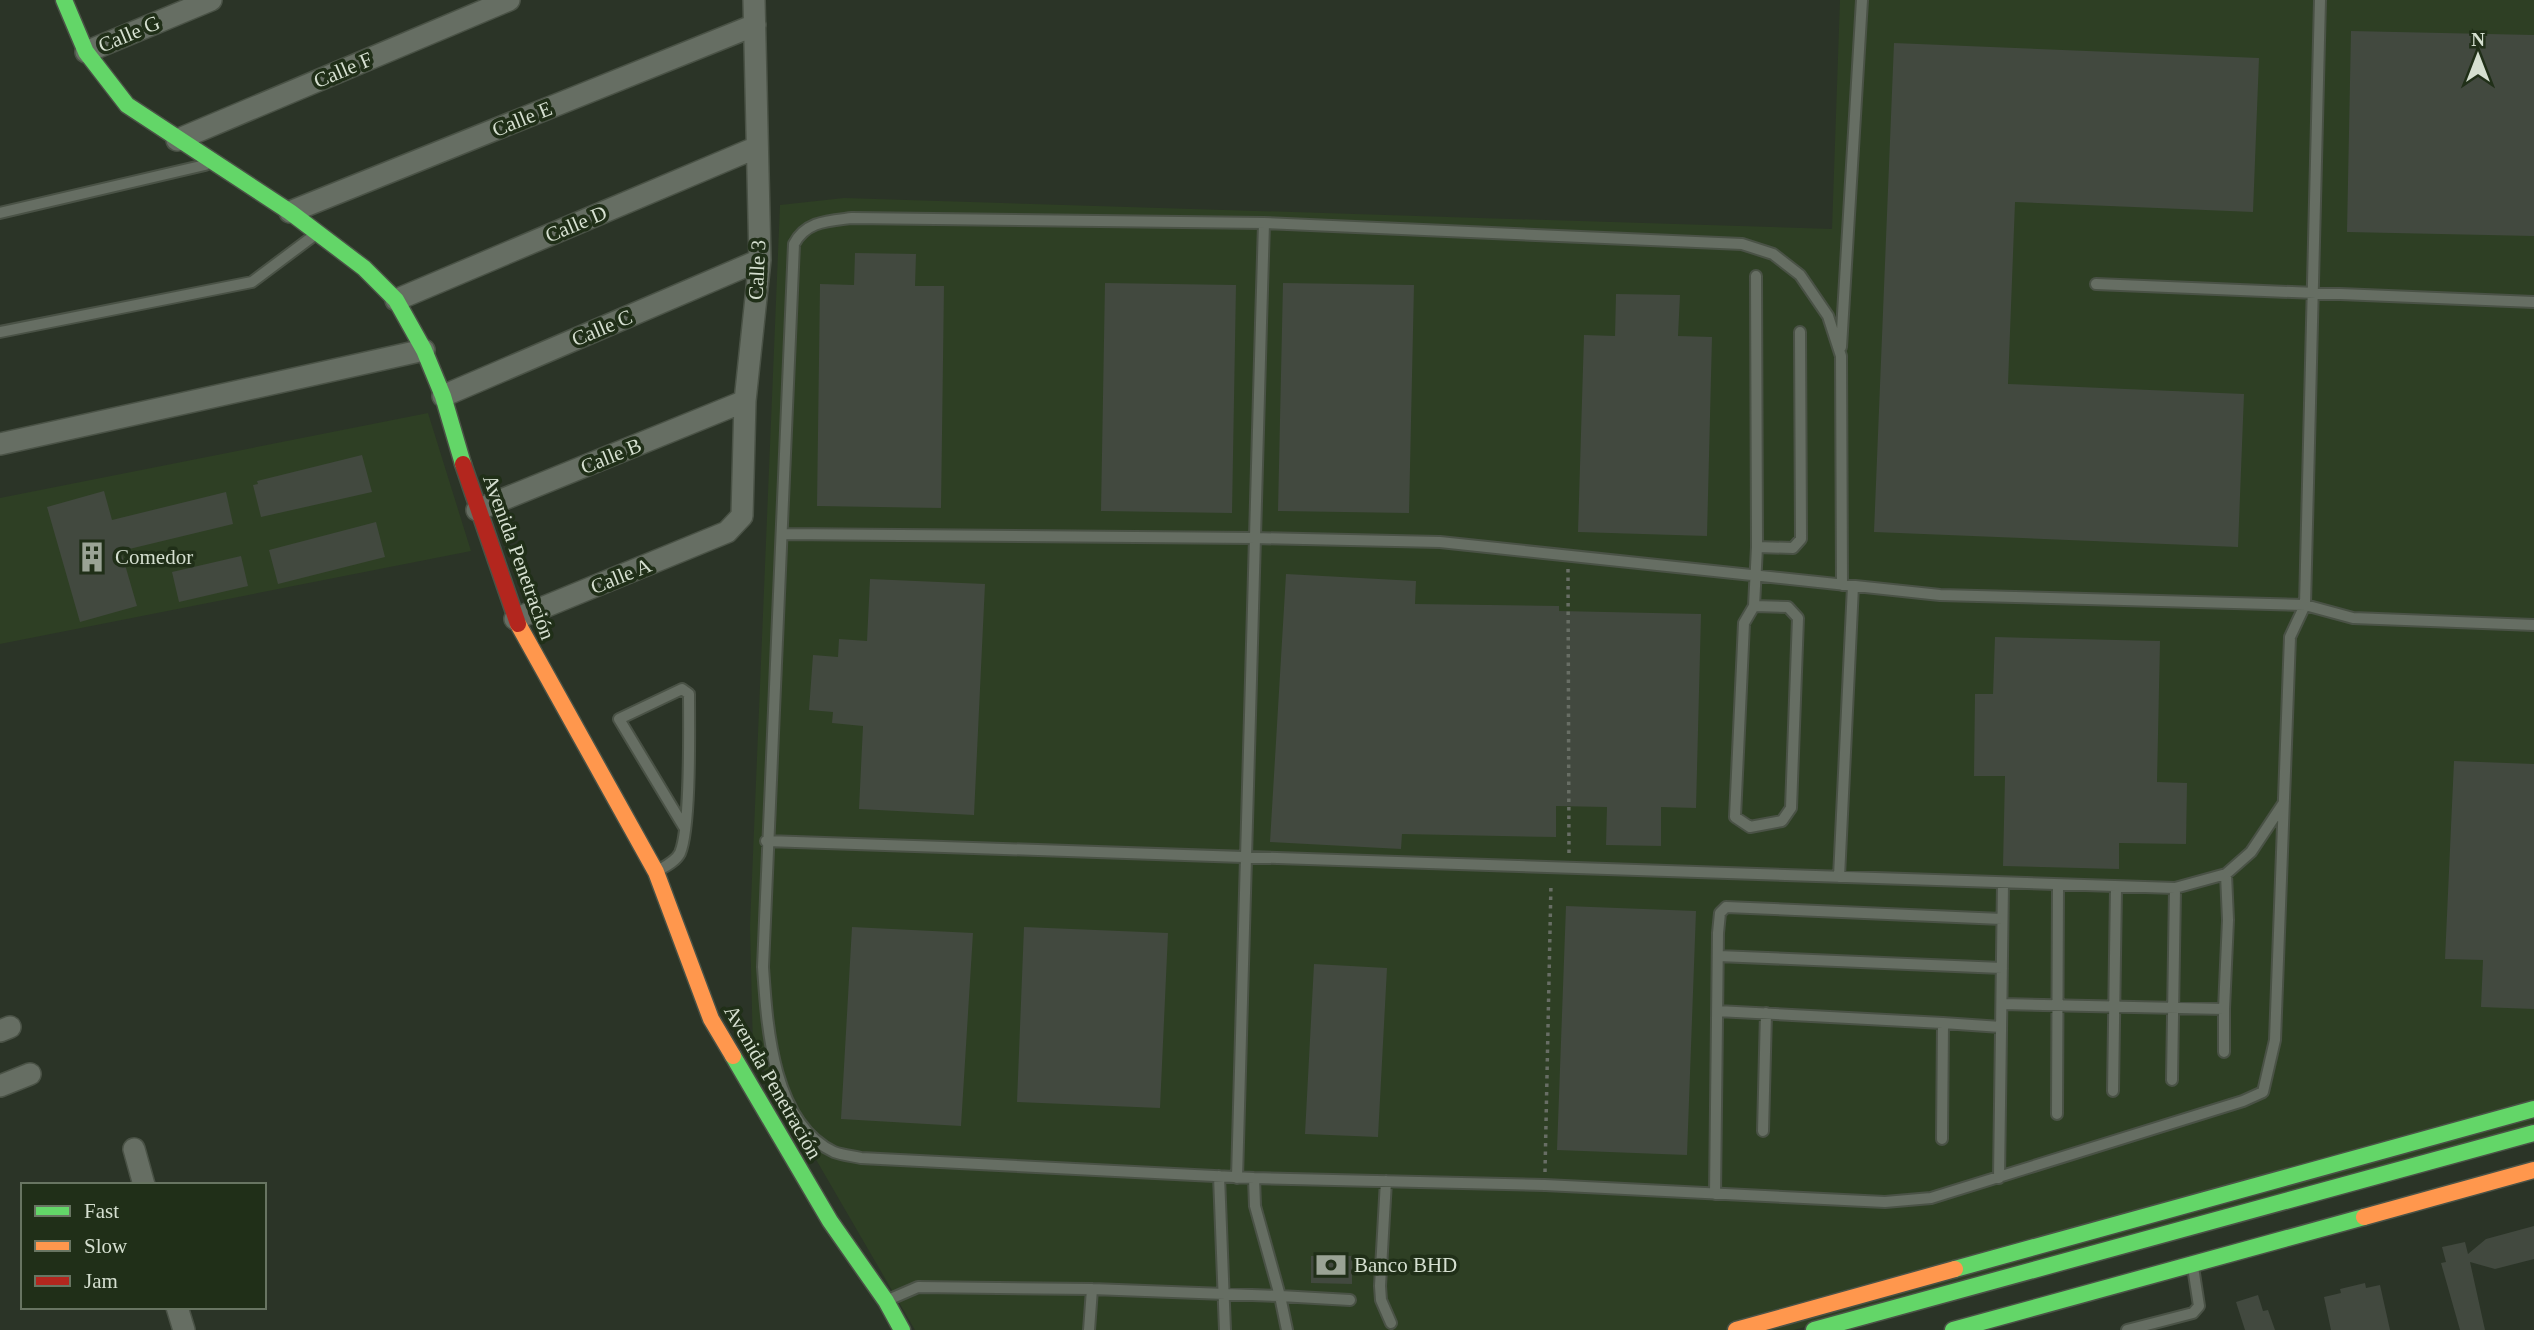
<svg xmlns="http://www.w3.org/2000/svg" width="2534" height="1330" viewBox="0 0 2534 1330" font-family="Georgia,serif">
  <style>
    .built { fill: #2e3f24 }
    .building { fill: #42493f }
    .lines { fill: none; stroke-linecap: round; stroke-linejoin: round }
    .lane-casing { stroke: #4a5246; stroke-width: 14 }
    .street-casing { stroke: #4a5246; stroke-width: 24 }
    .fast-casing { stroke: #4a5246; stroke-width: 19 }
    .slow-casing { stroke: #4a5246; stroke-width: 19 }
    .jam-casing { stroke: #4a5246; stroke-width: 19 }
    .path { stroke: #686e65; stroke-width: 3.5; stroke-dasharray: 3.5 5; stroke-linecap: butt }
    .lane { stroke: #666e63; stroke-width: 10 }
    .street { stroke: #666e63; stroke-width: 21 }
    .fast { stroke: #63d668; stroke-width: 16 }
    .slow { stroke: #ff974d; stroke-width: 16 }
    .jam { stroke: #b3261e; stroke-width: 16 }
    .labels { text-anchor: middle; stroke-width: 7; stroke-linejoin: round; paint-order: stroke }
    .street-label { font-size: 21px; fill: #d5dfd0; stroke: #202f18 }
    .poi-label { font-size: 21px; fill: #d5dfd0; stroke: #202f18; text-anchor: start }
  </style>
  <rect width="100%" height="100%" fill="#2b3427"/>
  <path class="built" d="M1840,0h694v1126l-740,204h-879l-162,-279 -3,-125 30,-721 64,-7 988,31z
    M428,413l43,138 -471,93v-146z"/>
  <path class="building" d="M2351,31l183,4v201l-187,-4z
    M1894,43l365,15 -6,154 -238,-10 -7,182 236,10 -6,153 -364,-15z
    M855,253l61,1 -1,32h29l-3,222 -124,-2 3,-222 34,1z
    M1105,283l131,2 -4,228 -131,-2z
    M1283,283l131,2 -5,228 -131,-2z
    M1616,294l64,1 -2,41 34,1 -5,199 -129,-4 6,-197 31,1z
    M362,455l10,37 -111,25 -8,-32 5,-1 -1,-3z
    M104,491l8,29 114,-28 7,32 -112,27 16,55 -57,16 -33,-115z
    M376,522l9,35 -107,27 -9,-34z
    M241,556l7,30 -69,16 -7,-30z
    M1286,574l130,7 -1,23 144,2v5l142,3 -5,194 -35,-1v39l-55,-1 1,-38 -51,-1v31l-154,-3 -1,15 -131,-7z
    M870,579l115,5 -11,231 -115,-6 4,-83 -31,-3 1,-11 -24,-2 4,-55 25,2 1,-18 28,2z
    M1995,637l165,4 -3,141 30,1 -1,61 -67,-1v26l-116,-3 2,-90h-31l1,-82h18z
    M2454,761l80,3v245l-53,-2 2,-47 -38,-1z
    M1566,906l130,5 -9,244 -130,-5z
    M852,927l121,6 -12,193 -120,-7z
    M1024,927l144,6 -8,175 -143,-6z
    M1314,964l73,4 -9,169 -73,-3z
    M2534,1226v33l-39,10 -25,-7 15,68h-25l-19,-67 5,-1 -4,-15 23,-5 3,12 18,-15z
    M1311,1256h41v28l-41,-1z
    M2365,1283l1,5 14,-3 10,45h-59l-7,-33 17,-4 -1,-4z
    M2258,1295l5,16 5,-1 7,20h-30l-9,-28z"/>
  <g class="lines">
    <g class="lane-casing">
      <path id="lane" d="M0,213l205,-48
        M1756,276l1,271
        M2096,284l438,18
        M0,332l252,-50 64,-48
        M1841,347l21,-347
        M783,534l471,4 186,4 500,53 365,10 48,13 181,7
        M1842,585l-1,-229 -13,-40 -28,-41 -27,-21 -31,-10 -478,-21 -412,-5c-24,3 -46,3 -58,26l-31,723c4,58 9,156 71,185 8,3 18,4 27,6l393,20 291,7 340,17 46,-4 312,-97 20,-9 12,-52 15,-403 15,-32 15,-605
        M1754,606l34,1 10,11 -7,190 -9,13 -32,6 -15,-10 9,-194 10,-17 3,-59 36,1 8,-9 -1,-207
        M766,841l1409,47 51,-14 25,-22 32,-48
        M659,870c7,-4 17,-9 21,-17 11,-26 9,-126 9,-159l-7,-5 -63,30 65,108
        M1839,877l14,-291
        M1718,956l284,12
        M2002,1004l222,5 4,-89 -2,-46
        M2224,1009v43
        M1717,1011l226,12 -1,116
        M1943,1023l58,4
        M2172,1080l3,-192
        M2113,1091l3,-203
        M2057,1114l1,-228
        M1763,1131l3,-118
        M1219,1176l6,154
        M1237,1178c12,-319 17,-637 27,-955
        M1254,1178l1,28 25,90 70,4
        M1999,1178l4,-295
        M1386,1181l-6,105 1,14 10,23
        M1715,1194l3,-261 2,-20 6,-6 276,12
        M888,1300l30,-13 174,2 188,7 7,34
        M1089,1330l3,-41
        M2127,1330l66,-17 6,-7 -6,-39"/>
    </g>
    <g class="street-casing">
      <path id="street" d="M86,52l125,-52
        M177,140l332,-140
        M290,212l465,-187
        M396,300l359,-152
        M443,396l317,-136
        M0,444l424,-94
        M477,510l268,-109
        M515,619l212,-87 15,-16 3,-115 15,-141 -6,-260
        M0,1031l10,-4
        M0,1086l30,-12
        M134,1149l10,36
        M177,1307l7,23"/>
    </g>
    <g class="fast-casing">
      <path id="fast" d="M64,0l22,52 41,53 163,107 74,56 32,32 28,50 19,46 20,68
        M733,1056l97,165 56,80 16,29
        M1955,1269l579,-160
        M1814,1330l720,-197
        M1953,1330l411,-113"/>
    </g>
    <g class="slow-casing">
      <path id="slow" d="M518,624l138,248 55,147 22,37
        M2364,1217l170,-47
        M1736,1330l219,-61"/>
    </g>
    <g class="jam-casing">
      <path id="jam" d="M463,464l55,160"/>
    </g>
    <path class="path" d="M1568,569l1,286
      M1545,1172l6,-289"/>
    <use href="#lane" class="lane"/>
    <use href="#street" class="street"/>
    <use href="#fast" class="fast"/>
    <use href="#slow" class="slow"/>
    <use href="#jam" class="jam"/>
  </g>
  <defs>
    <g id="building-bare" transform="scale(2.415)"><path d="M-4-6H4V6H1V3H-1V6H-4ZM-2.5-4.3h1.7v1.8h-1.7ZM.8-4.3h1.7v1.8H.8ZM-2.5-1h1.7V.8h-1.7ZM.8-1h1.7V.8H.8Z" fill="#9aa395" stroke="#202f18" stroke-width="2.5" paint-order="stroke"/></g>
    <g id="bank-bare" transform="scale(2.415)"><path d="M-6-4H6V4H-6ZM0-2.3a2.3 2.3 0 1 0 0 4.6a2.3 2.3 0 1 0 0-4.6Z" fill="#9aa395" stroke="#202f18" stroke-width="2.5" paint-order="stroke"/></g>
  </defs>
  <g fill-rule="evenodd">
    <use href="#building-bare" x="92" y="557"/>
    <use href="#bank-bare" x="1331" y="1265"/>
  </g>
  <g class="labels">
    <g class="street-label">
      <text transform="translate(129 34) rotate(-23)" y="7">Calle G</text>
      <text transform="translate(343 70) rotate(-23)" y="7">Calle F</text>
      <text transform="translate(522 119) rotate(-22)" y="7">Calle E</text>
      <text transform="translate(576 224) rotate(-23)" y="7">Calle D</text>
      <text transform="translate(757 270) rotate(-87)" y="7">Calle 3</text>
      <text transform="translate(602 328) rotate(-23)" y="7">Calle C</text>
      <text transform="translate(611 456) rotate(-22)" y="7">Calle B</text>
      <text transform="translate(519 557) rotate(70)" y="7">Avenida Penetración</text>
      <text transform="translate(621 576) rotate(-22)" y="7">Calle A</text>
      <text transform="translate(773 1082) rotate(60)" y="7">Avenida Penetración</text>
    </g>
    <g class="poi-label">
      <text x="115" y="564">Comedor</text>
      <text x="1354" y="1272">Banco BHD</text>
    </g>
  </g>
  <rect x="21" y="1183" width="245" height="126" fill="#202f18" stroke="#687562" stroke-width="2"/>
  <rect x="35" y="1206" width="35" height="10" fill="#63d668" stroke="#687562" stroke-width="2"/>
  <text x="84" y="1218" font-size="21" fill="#d5dfd0">Fast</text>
  <rect x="35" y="1241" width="35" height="10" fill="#ff974d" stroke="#687562" stroke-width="2"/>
  <text x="84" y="1253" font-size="21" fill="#d5dfd0">Slow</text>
  <rect x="35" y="1276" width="35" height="10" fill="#b3261e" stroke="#687562" stroke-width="2"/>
  <text x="84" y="1288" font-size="21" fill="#d5dfd0">Jam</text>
  <g transform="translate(2478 56)" stroke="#202f18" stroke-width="5" paint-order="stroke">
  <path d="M0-5L12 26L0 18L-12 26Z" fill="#d5dfd0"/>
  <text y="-10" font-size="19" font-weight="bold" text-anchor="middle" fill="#d5dfd0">N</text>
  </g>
</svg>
